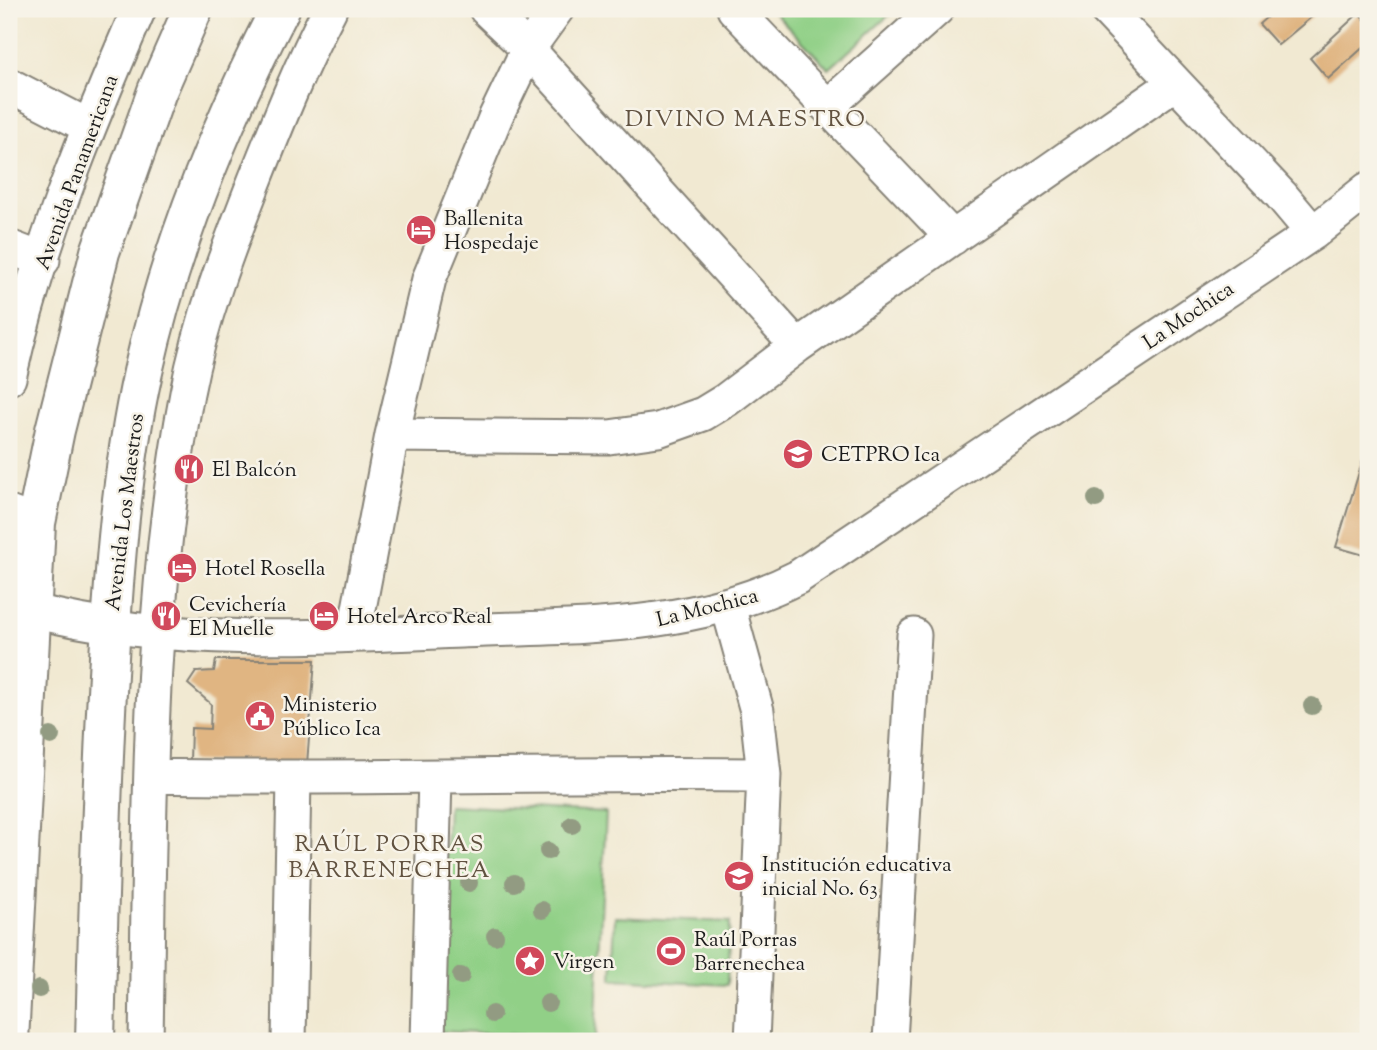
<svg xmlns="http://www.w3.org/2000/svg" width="1377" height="1050" viewBox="0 0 1377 1050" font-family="'Sorts Mill Goudy',serif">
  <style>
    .green { fill: #91d087; stroke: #567652; stroke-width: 2 }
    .building { fill: #e0b582 }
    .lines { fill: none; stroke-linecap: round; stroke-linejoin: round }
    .minor-casing { stroke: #868277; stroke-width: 37 }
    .highway-casing { stroke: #868277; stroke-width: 42 }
    .minor { stroke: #fff; stroke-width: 33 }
    .highway { stroke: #fff; stroke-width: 38 }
    .tree { fill: #929b82 }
    .labels { text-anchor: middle; stroke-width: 5; stroke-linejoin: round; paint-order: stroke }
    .street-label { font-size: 21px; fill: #1c1c1c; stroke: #f7f3e8 }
    .poi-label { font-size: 21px; fill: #1c1c1c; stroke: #f7f3e8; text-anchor: start }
    .neighbourhood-label { font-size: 23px; letter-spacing: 2px; fill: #615240; stroke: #f7f3e8 }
  </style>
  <rect width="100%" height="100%" fill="#f7f3e8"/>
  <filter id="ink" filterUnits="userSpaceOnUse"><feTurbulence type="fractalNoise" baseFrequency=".0143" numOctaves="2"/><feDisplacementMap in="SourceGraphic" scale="14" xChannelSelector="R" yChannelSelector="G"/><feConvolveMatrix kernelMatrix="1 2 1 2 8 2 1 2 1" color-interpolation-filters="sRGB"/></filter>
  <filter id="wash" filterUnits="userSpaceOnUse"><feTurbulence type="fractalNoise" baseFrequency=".00686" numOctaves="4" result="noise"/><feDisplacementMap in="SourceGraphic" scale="28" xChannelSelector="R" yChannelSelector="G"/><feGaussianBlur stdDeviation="1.57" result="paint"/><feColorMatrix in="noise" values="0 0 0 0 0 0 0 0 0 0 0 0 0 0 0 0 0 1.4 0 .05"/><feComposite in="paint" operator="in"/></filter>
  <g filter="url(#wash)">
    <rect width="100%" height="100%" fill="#f1e9d2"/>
    <path class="green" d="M771,9h125l-67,60z
      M448,805l158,8 -11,226 -157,-8z
      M615,917l115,5 -3,63 -115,-6z"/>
    <g id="blocks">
      <path class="building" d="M1276,9h45l-43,36 -19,-21z
        M1359,13l9,10v20l-40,36 -18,-21z
        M1368,443v97l-4,15 -28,-8z
        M216,660h99l-8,104 -117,-3 1,-33 19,1 1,-25 -23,-20 8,-12 18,-1z"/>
    </g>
  </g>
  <g filter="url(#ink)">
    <use href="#blocks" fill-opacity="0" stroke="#868277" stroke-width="2"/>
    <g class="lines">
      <g class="minor-casing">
        <path id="minor" d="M486,9l42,40 269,297
          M734,9l219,229
          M1106,9l175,186 32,38
          M9,85l79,41
          M828,106l109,-97
          M9,247l34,13
          M9,378c28,-127 78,-250 130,-369
          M392,435l217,2 49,-7 45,-16 23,-14 71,-54 378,-263
          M9,513l27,10
          M9,604c145,44 303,33 452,27 115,-5 233,-1 337,-54l515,-344 55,-44
          M728,606l29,105 7,64 -12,266
          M354,635l38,-200 37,-156 67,-163 32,-67 29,-40
          M151,776c204,4 408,-4 613,-1
          M146,1041c4,-217 0,-434 41,-648 14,-74 41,-144 68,-213 23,-58 46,-116 75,-171
          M289,1041l5,-263
          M428,1041l7,-264
          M890,1041l24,-406"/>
      </g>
      <g class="highway-casing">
        <path id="highway" d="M9,1041l27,-518 19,-93 45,-178 57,-161 36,-82
          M95,1041c3,-122 6,-245 13,-367 6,-101 13,-203 35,-302 28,-127 77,-247 137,-363"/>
      </g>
      <use href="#minor" class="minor"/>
      <use href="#highway" class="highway"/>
    </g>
    <g class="tree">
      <circle cx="1096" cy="499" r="9"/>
      <circle cx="1312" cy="706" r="9"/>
      <circle cx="51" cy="736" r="9"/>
      <circle cx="572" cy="825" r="9"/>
      <circle cx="548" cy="851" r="9"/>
      <circle cx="469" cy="883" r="9"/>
      <circle cx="514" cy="883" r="9"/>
      <circle cx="542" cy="910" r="9"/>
      <circle cx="495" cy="936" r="9"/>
      <circle cx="461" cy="976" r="9"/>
      <circle cx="39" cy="989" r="9"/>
      <circle cx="548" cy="1003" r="9"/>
      <circle cx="492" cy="1014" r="9"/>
    </g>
  </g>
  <defs>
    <g id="hotel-disc" transform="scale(1.575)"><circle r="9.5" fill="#d1495b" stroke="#f7f3e8"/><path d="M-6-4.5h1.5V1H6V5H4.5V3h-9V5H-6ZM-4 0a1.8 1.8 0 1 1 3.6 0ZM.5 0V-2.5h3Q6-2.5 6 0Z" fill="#fff"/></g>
    <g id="university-disc" transform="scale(1.575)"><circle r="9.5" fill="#d1495b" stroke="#f7f3e8"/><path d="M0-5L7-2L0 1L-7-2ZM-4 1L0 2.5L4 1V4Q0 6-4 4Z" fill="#fff"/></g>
    <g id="restaurant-disc" transform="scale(1.575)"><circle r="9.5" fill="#d1495b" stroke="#f7f3e8"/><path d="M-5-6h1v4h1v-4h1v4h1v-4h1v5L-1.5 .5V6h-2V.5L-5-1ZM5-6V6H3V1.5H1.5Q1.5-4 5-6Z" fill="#fff"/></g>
    <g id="civic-disc" transform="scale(1.575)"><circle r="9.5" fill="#d1495b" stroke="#f7f3e8"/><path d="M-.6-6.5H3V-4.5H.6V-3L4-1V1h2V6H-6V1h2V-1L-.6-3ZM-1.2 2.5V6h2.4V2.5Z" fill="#fff"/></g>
    <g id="school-disc" transform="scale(1.575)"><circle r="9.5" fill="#d1495b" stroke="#f7f3e8"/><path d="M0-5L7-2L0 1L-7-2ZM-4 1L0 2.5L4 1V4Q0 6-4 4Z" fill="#fff"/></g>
    <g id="stadium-disc" transform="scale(1.575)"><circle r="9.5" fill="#d1495b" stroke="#f7f3e8"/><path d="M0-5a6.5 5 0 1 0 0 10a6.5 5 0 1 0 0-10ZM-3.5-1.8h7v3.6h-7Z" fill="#fff"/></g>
    <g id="sight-disc" transform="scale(1.575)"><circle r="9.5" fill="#d1495b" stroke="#f7f3e8"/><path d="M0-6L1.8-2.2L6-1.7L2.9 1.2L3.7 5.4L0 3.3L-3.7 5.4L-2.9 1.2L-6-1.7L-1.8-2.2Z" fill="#fff"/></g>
  </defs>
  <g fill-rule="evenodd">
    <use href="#hotel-disc" x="421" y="230"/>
    <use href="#university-disc" x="798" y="454"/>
    <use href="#restaurant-disc" x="189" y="469"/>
    <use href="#hotel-disc" x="182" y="568"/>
    <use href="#restaurant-disc" x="166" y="616"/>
    <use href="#hotel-disc" x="324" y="616"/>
    <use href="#civic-disc" x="260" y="716"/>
    <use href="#school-disc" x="739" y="876"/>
    <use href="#stadium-disc" x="671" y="951"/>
    <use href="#sight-disc" x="530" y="961"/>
  </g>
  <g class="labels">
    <g class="street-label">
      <text transform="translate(76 172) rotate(-70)" y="7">Avenida Panamericana</text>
      <text transform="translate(1188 315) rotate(-34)" y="7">La Mochica</text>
      <text transform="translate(124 512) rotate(-83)" y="7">Avenida Los Maestros</text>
      <text transform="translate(707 607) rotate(-14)" y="7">La Mochica</text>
    </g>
    <g class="poi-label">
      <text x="444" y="225">Ballenita<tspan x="444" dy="24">Hospedaje</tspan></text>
      <text x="821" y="461">CETPRO Ica</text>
      <text x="212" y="476">El Balcón</text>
      <text x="205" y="575">Hotel Rosella</text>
      <text x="189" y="611">Cevichería<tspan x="189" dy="24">El Muelle</tspan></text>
      <text x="347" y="623">Hotel Arco Real</text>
      <text x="283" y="711">Ministerio<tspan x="283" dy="24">Público Ica</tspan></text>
      <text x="762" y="871">Institución educativa<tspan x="762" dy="24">inicial No. 63</tspan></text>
      <text x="694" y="946">Raúl Porras<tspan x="694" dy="24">Barrenechea</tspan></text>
      <text x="553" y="968">Virgen</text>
    </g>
    <g class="neighbourhood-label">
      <text x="746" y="126">DIVINO MAESTRO</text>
      <text x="390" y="851">RAÚL PORRAS<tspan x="390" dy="26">BARRENECHEA</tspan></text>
    </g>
  </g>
  <rect width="1377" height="1050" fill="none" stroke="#f7f3e8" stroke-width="35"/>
</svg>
